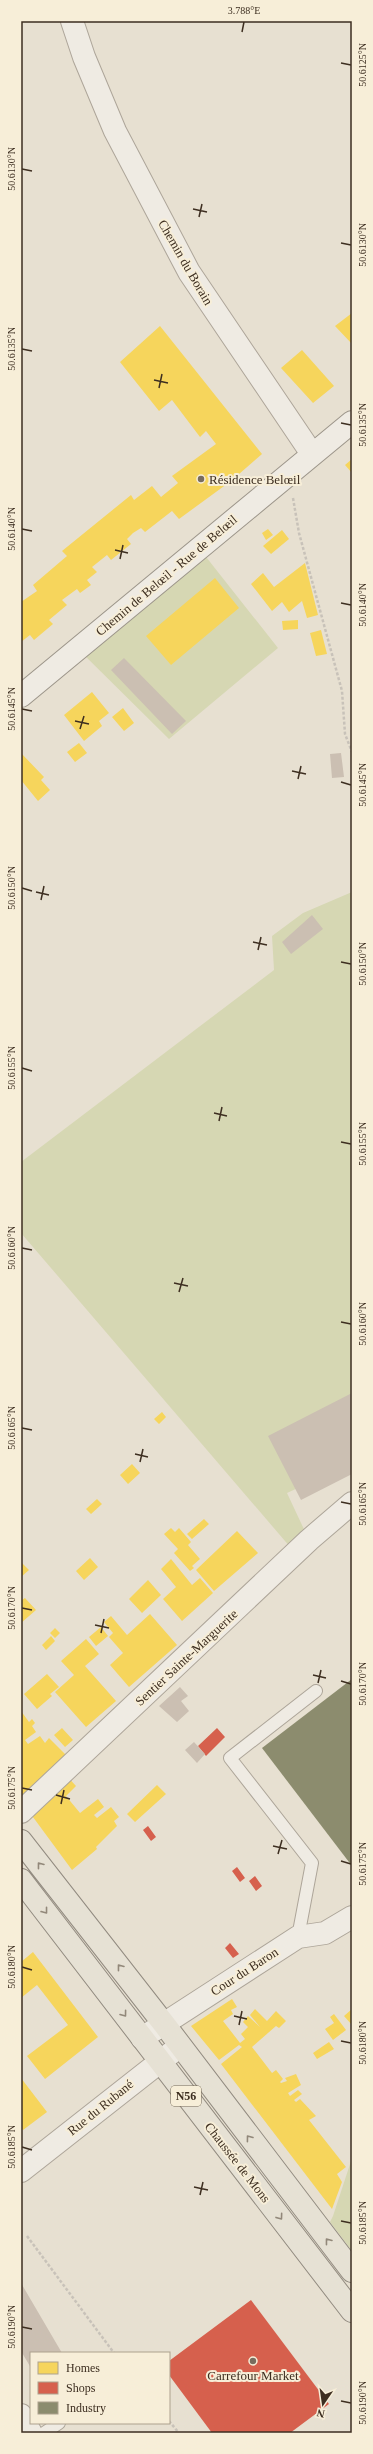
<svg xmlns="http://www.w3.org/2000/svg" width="373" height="2454" viewBox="0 0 373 2454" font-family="Georgia,serif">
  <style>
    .green { fill: #d6d7b3 }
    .homes { fill: #f6d55c }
    .shops { fill: #d6604d }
    .industry { fill: #8c8c6e }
    .building { fill: #cbbfb2 }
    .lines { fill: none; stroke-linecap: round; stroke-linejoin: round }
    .lane-casing { stroke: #ada599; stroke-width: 14 }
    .street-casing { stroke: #ada599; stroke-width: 24 }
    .secondary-casing { stroke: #9c958a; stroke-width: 24 }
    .primary-casing { stroke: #928b80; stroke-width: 24 }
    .path { stroke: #c8c2b9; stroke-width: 2.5; stroke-dasharray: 3 2; stroke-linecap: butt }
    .lane { stroke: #efebe3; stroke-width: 12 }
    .street { stroke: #efebe3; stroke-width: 22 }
    .secondary { stroke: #efebe3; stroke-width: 22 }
    .primary { stroke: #e6e1d4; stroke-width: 22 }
    .oneway { stroke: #92887a }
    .ticks { fill: none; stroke: #3d2e20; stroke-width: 1.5 }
    .poi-dot { fill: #786c5e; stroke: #f7eed8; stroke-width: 1.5 }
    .labels { text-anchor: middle; stroke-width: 4; stroke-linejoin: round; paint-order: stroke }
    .shield { fill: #f7eed8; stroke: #756857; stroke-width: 1 }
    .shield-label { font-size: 12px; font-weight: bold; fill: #3d2e20 }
    .street-label { font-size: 13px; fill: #3d2e20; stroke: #f7eed8 }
    .poi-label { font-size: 13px; fill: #3d2e20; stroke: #f7eed8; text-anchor: start }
    .neatline { fill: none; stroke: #3d2e20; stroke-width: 1.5 }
    .ticks-label { font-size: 10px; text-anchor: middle; fill: #3d2e20 }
  </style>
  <rect width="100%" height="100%" fill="#e7e0d1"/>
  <path class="green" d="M199,548l79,100 -109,91 -91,-90z
    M352,892v571l-65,30 22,47 -18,8 -270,-315v-71l253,-192 -2,-34 31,-23z
    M352,2158v93l-22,-29 3,-6z"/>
  <path class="homes" d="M352,313v31l-17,-18z
    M160,326l102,128 -31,27 -52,38 -7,-8 -27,21 -4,-4 -8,5 -6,6 4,5 -20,16 -4,-5 -15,12 5,5 -10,8 4,5 -11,8 -3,-4 -15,11 5,5 -18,15 4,4 -19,16 -4,-5 -9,7v-40l16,-11 -4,-6 34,-29 -5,-5 69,-56 3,5 18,-14 9,11 17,-14 -6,-7 44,-32 -10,-13 -6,6 -28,-37 -13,11 -39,-49z
    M302,350l32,36 -21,17 -32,-35z
    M352,459v14l-7,-8z
    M268,529l5,6 -7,5 -4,-7z
    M282,530l7,9 -18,15 -8,-8z
    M305,563l13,52 -11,3 -5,-17 -13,11 -7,-10 -10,9 -21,-27 12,-11 11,14z
    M215,578l24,30 -68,57 -25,-29z
    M298,620v9l-15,1 -1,-9z
    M321,630l6,24 -11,2 -6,-23z
    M92,692l17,21 -10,8 3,5 -18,15 -20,-26z
    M123,708l11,15 -10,8 -12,-14z
    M79,743l8,10 -12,9 -8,-10z
    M21,753l23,24 -3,3 9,10 -12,11 -17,-21z
    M162,1412l4,5 -7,7 -5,-5z
    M132,1464l8,9 -12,11 -8,-9z
    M97,1499l5,5 -11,10 -5,-5z
    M204,1519l5,5 -17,15 -5,-5z
    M171,1528l4,4 4,-4 12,14 -3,3 12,14 -8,7 2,2 -4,3 -16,-18 4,-4 -14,-15z
    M237,1531l21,22 -44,38 -18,-21z
    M90,1558l8,9 -14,13 -8,-9z
    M171,1559l21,26 8,-7 13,15 -31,28 -19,-22 13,-12 -15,-18z
    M22,1563l7,7 -8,7v-13z
    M148,1580l13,15 -19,18 -13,-14z
    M21,1598l1,2 3,-2 11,12 -15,13z
    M150,1614l27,31 -48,42 -19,-22 13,-12 -14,-16 4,-4 -9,-11 7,-6 16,19z
    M101,1627l7,9 -12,10 -7,-9z
    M55,1628l5,5 -5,5 -5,-5z
    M51,1636l4,5 -9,9 -4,-5z
    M86,1639l13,15 -14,12 31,35 -30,26 -31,-35 19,-17 -13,-14z
    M47,1674l12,13 -9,7 2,2 -15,13 -13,-15z
    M21,1711l8,11 3,-3 3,4 -3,3 4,6 -11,8 3,4 12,-8 5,7 4,-5 19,19 -47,41z
    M62,1728l11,12 -8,7 -11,-12z
    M64,1773l12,13 -10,10 14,17 18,-14 6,8 -10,8 3,3 14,-11 8,10 -5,4 3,5 -21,21 1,2 -25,21 -42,-57z
    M157,1785l9,9 -31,28 -8,-8z
    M33,1952l65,85 -53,42 -18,-23 41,-31 -31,-40 -16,13v-36z
    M232,1999l5,8 -6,3 2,4 -10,7 17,22 5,-4 -4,-5 7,-7 -5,-5 5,-6 12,11 -10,-12 5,-6 12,12 9,-10 10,10 -7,7 -3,-2 -24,21 20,26 4,-3 7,9 -3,3 1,1 6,-2 -2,-3 11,-4 5,11 -13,8 2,3 8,-6 4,4 -8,6 2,2 4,-3 16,17 -7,4 37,47 -9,7 5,8 -10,27 -111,-145 21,-17 -3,-2 -20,15 -28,-34z
    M352,2009v16l-8,-9z
    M334,2014l12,16 -13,10 -8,-11 9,-6 -4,-6z
    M329,2042l5,7 -17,10 -4,-6z
    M21,2078l26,34 -24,18 -2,-3z"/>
  <path class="shops" d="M217,1728l8,9 -19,19 -8,-10z
    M148,1826l8,11 -5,4 -8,-11z
    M237,1867l8,11 -5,4 -8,-11z
    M255,1876l7,10 -6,5 -7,-10z
    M230,1943l9,11 -6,4 -8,-10z
    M251,2300l78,104 -39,29h-78l-43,-58v-14z"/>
  <path class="industry" d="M352,1679v187l-90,-118z"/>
  <path class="building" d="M124,658l62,63 -14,13 -61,-64z
    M341,753l3,24 -12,1 -2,-24z
    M312,915l11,14 -32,25 -9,-12z
    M352,1393v81l-51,26 -33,-64z
    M180,1687l8,9 -7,5 8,10 -12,11 -18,-16z
    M194,1742l11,12 -8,9 -12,-13z
    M21,2283l41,70h-31v15l-10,-17z"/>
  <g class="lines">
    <g class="lane-casing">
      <path id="lane" d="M298,1937l14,-74 -82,-105 86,-67
        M44,2433l15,-10"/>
    </g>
    <g class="street-casing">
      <path id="street" d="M72,21l12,36 31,74 74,141 123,182
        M21,1812l288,-272 43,-37
        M142,2038l156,-101 27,-4 27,-16
        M21,2171l159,-125
        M21,2415l10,18"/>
    </g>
    <g class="secondary-casing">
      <path id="secondary" d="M21,696l331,-274"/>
    </g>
    <g class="primary-casing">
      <path id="primary" d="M21,1841l143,183 188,247
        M21,1880l331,431"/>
    </g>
    <path class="path" d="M293,498l6,35 43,158 3,43 7,18
      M27,2236l87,117
      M169,2421l10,12"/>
    <use href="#lane" class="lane"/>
    <use href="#street" class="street"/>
    <use href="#secondary" class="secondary"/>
    <use href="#primary" class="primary"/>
  </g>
  <defs><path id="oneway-chevron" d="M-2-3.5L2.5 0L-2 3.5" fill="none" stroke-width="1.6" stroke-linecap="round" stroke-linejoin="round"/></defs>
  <g class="oneway">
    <use href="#oneway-chevron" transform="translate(40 1865) rotate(-128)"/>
    <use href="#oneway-chevron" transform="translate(45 1911) rotate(52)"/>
    <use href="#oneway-chevron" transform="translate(120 1967) rotate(-128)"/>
    <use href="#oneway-chevron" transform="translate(124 2014) rotate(53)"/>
    <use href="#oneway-chevron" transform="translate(249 2138) rotate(-127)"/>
    <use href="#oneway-chevron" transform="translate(280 2217) rotate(54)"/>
    <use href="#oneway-chevron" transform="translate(328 2241) rotate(-128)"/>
  </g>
  <path class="ticks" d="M242,32l2,-10M341,63l10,2M22,169l10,2M193,209l14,3M199,217l3,-13M341,243l10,2M22,349l10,2M154,380l14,3M159,388l3,-14M341,423l10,2M22,529l10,2M115,550l13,3M120,559l3,-14M341,603l10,2M22,709l10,2M75,721l14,3M80,729l4,-13M292,771l14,3M298,779l3,-13M341,782l10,3M22,888l10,3M36,892l13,3M41,900l3,-14M253,942l14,3M258,950l3,-13M341,962l10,2M22,1068l10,3M214,1113l13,3M219,1121l3,-14M341,1142l10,2M22,1248l10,2M174,1283l14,3M179,1292l4,-14M341,1322l10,2M22,1428l10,2M135,1454l13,3M140,1462l3,-13M341,1502l10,2M22,1608l10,2M95,1625l14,3M101,1633l3,-14M313,1675l13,3M341,1681l10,3M318,1683l3,-13M22,1788l10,2M56,1795l14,4M61,1804l3,-14M273,1846l14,3M278,1854l4,-14M341,1861l10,3M22,1967l10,3M234,2016l13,3M239,2025l3,-14M341,2041l10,2M22,2147l10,3M194,2187l14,3M200,2195l3,-13M341,2221l10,2M22,2327l10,2M341,2401l10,2"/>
  <g class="poi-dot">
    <circle cx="201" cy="479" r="4"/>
    <circle cx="253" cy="2361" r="4"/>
  </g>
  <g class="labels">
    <rect class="shield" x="171" y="2086" width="30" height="20" rx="3"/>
    <g class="shield-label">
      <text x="186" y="2100">N56</text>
    </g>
    <g class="street-label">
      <text transform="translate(186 262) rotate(60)" y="5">Chemin du Borain</text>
      <text transform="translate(166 575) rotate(-40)" y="5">Chemin de Belœil - Rue de Belœil</text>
      <text transform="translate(186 1657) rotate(-43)" y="5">Sentier Sainte-Marguerite</text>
      <text transform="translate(244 1971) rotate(-33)" y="5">Cour du Baron</text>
      <text transform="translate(100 2107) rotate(-39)" y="5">Rue du Rubané</text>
      <text transform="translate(238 2162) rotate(52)" y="5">Chaussée de Mons</text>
    </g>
    <g class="poi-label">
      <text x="209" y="484">Résidence Belœil</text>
      <text x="253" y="2380" text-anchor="middle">Carrefour Market</text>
    </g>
  </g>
  <rect width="373" height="2454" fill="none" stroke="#f7eed8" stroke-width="44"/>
  <rect x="30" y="2352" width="140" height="72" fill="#f7eed8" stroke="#ada18e"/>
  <rect x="38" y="2362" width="20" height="12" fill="#f6d55c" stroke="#ada18e"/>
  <text x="66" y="2372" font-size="12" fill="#3d2e20">Homes</text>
  <rect x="38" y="2382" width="20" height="12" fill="#d6604d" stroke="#ada18e"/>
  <text x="66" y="2392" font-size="12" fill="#3d2e20">Shops</text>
  <rect x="38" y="2402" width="20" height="12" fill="#8c8c6e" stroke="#ada18e"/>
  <text x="66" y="2412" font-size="12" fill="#3d2e20">Industry</text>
  <g transform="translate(323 2404) rotate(193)" stroke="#f7eed8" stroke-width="3" paint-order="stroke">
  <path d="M0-3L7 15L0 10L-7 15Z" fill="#3d2e20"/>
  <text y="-6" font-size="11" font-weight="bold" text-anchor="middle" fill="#3d2e20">N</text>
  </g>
  <rect x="22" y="22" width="329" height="2410" class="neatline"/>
  <g class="ticks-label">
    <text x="244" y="14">3.788°E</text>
    <text transform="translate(362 65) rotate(-90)" y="4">50.6125°N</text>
    <text transform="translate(11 169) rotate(-90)" y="4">50.6130°N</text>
    <text transform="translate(362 245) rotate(-90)" y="4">50.6130°N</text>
    <text transform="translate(11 349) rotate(-90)" y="4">50.6135°N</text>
    <text transform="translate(362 425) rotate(-90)" y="4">50.6135°N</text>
    <text transform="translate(11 529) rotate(-90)" y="4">50.6140°N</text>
    <text transform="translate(362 605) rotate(-90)" y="4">50.6140°N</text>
    <text transform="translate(11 709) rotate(-90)" y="4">50.6145°N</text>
    <text transform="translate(362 785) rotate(-90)" y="4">50.6145°N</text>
    <text transform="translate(11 888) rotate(-90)" y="4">50.6150°N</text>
    <text transform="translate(362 964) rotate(-90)" y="4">50.6150°N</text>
    <text transform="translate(11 1068) rotate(-90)" y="4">50.6155°N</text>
    <text transform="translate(362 1144) rotate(-90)" y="4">50.6155°N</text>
    <text transform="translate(11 1248) rotate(-90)" y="4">50.6160°N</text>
    <text transform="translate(362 1324) rotate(-90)" y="4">50.6160°N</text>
    <text transform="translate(11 1428) rotate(-90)" y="4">50.6165°N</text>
    <text transform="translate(362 1504) rotate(-90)" y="4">50.6165°N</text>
    <text transform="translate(11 1608) rotate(-90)" y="4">50.6170°N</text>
    <text transform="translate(362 1684) rotate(-90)" y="4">50.6170°N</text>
    <text transform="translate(11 1788) rotate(-90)" y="4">50.6175°N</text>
    <text transform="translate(362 1864) rotate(-90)" y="4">50.6175°N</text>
    <text transform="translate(11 1967) rotate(-90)" y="4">50.6180°N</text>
    <text transform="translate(362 2043) rotate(-90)" y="4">50.6180°N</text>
    <text transform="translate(11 2147) rotate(-90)" y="4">50.6185°N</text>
    <text transform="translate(362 2223) rotate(-90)" y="4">50.6185°N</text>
    <text transform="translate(11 2327) rotate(-90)" y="4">50.6190°N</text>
    <text transform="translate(362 2403) rotate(-90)" y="4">50.6190°N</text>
  </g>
</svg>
